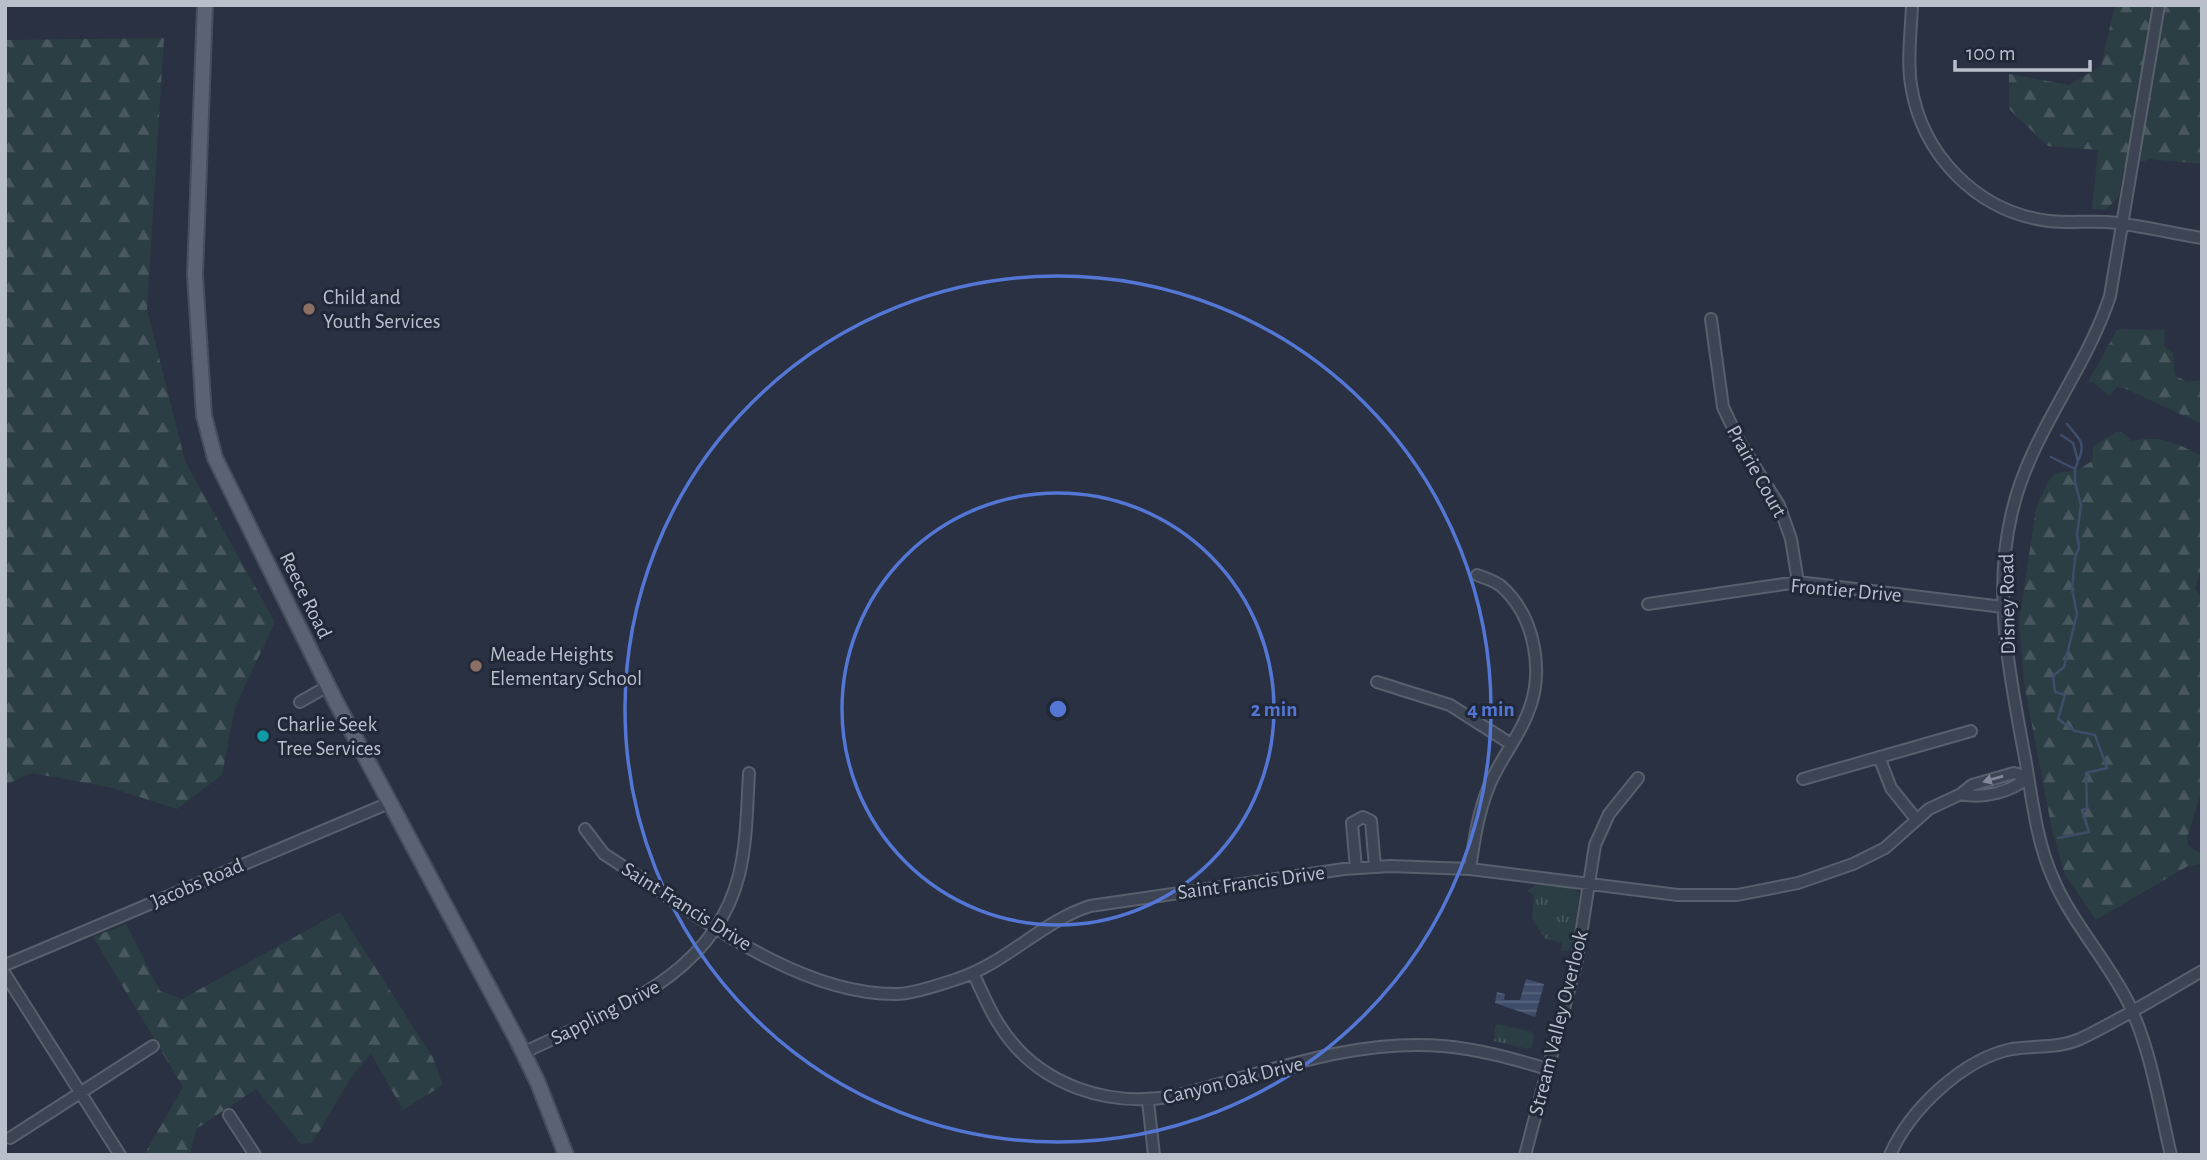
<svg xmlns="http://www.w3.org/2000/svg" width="2207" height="1160" viewBox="0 0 2207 1160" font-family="'Alegreya Sans',sans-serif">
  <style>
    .grass { fill: url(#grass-tufts) }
    .forest { fill: url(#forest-firs) }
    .water { fill: url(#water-rules) }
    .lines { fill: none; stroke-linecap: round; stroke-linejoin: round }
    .stream { stroke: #3f4d6b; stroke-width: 2.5 }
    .minor-casing { stroke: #585f6d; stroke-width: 14 }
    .major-casing { stroke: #464d5c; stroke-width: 18 }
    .minor { stroke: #3d4453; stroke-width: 10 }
    .major { stroke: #5b6372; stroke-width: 14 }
    .oneway { fill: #828896 }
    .ring { fill: none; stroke: #5476d4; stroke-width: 3.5 }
    .education-dot { fill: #8d6e63; stroke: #212938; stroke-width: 2.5 }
    .culture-dot { fill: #0f9aa8; stroke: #212938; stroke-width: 2.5 }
    .labels { text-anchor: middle; stroke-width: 6; stroke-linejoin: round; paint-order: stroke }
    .poi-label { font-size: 21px; fill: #babfcc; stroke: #212938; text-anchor: start }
    .street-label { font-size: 21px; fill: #babfcc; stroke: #212938 }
    .centre { fill: #5476d4; stroke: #212938; stroke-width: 3.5 }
    .ring-label { font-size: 21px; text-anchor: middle; font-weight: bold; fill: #5476d4; stroke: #212938; stroke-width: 6; stroke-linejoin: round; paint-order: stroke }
  </style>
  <defs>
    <pattern id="grass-tufts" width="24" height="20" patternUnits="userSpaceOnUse" patternTransform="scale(1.75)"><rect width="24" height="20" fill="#2b3e44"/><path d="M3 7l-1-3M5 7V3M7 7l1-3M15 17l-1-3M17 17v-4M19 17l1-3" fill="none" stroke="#48585e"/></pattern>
    <pattern id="forest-firs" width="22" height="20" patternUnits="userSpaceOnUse" patternTransform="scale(1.75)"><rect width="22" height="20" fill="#2b3e44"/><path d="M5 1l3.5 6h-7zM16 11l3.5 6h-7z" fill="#48585e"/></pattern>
    <pattern id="water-rules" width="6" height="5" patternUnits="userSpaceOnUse" patternTransform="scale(1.75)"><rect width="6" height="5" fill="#3f4d6b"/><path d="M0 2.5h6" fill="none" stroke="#59657f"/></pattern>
  </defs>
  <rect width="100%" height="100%" fill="#293143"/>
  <path class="grass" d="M1537,884l36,4 6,5 -5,51 -6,7 -7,-1 1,-7 -16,-4 -14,-19 2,-25 -7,-4z
    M1498,1024l34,8 2,4 -2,11 -4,2 -34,-8 1,-15z"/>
  <path class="forest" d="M2115,5h87v159l-53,-5 -26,9 -4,28 -13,14 -14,-1 6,-59 -50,-4 -39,-37v-35l60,11 32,-19z
    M164,38l-17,271 38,152 90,161 -40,85 -13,68 -45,34 -69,-22 -77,-14 -26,12v-745z
    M2122,329l43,1 -1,16 9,7 2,22 12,7 15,-2v44l-76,-35 -9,-2 -7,9 -17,-14h-5l29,-52z
    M2115,432h7l10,9c28,-7 46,3 70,15v109l-7,24 7,7v194l-15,48 1,7 14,10v9l-14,2 -92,54 -31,-45 -13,-45 -28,-147 -5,-62 5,-32 12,-80 11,-26 8,-10 23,-3 14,-9 1,-15z
    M340,912l93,146 10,27 -40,25 -32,-56c-25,25 -39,59 -59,89l-11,1 -45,-55 -60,40 -6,26h-46l39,-68 -90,-150 33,-13 34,67 22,8z"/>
  <path class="water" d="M1526,979l18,5 -9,33 -40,-14 2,-11 8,2 -1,6h16z"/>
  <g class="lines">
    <path class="stream" d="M2067,424c11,14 20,18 11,37
      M2061,435l12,8 5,18 -3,8
      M2051,457l24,12v13l6,23 -4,29 2,13 -4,11 -3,31 5,25 -13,53 -11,9 2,16 10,3 -7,24 17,12 20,4 12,33 -21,5 1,35 -5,2 7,22 -31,6"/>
    <g class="minor-casing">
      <path id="minor" d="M1912,5c-1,26 -5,55 -1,80 11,70 66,127 138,136 19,2 39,0 58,1 32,3 64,11 95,16
        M2159,5l-49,291c-25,76 -80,138 -98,216 -20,82 -2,165 13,246 7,39 11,81 27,118 19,46 54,82 76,126 23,47 31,103 43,153
        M1711,319l12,88 17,36 39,62 12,34 7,43
        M1648,604l150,-22 205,25
        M1377,682l73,23 61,39
        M300,702l28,-16
        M1879,757l12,31 25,31
        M1803,779l168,-48
        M1961,794c22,5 51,-2 67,-17
        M585,829l19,25c85,54 190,142 294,140 19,-1 44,-10 62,-16 47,-16 83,-57 130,-72l254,-37 46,-3 80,3 208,26h59l61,-12 55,-19 32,-16 44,-39 32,-15 11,-9 42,-12 14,4
        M1356,868l-4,-45 11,-6 8,4 4,46
        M1470,869c4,-28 8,-56 19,-83 10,-25 28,-46 38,-71 18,-41 9,-98 -26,-129 -6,-5 -16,-8 -24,-11
        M5,965l384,-162
        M973,973c9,18 16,37 27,53 38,60 109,82 175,70 87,-22 178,-58 268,-50 36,3 70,13 105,23
        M5,974l115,181
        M523,1053c86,-42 190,-74 216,-178 8,-33 8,-68 10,-102
        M1148,1101l6,54
        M229,1115l26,40
        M10,1138l143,-92
        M1525,1155l52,-195 18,-115 14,-31 29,-36
        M1890,1155c20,-46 73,-96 122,-106 23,-4 45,0 68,-10 42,-20 82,-45 122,-68"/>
    </g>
    <g class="major-casing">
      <path id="major" d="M205,5l-10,270 9,141 11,42 121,244 181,338 21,43 28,72"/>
    </g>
    <use href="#minor" class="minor"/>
    <use href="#major" class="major"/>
  </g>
  <defs><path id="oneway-solid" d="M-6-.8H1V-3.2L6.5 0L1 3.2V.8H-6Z" transform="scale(1.75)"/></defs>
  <use class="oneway" href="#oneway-solid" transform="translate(1993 779) rotate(164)"/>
  <g class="ring">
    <circle cx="1058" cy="709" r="216"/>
    <circle cx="1058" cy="709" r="433"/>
  </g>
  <g class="education-dot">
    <circle cx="309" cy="309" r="7"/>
    <circle cx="476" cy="666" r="7"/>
  </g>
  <circle class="culture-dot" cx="263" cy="736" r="7"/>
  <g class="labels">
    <g class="poi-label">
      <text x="323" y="304">Child and<tspan x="323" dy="24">Youth Services</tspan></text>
      <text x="490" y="661">Meade Heights<tspan x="490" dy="24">Elementary School</tspan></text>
      <text x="277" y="731">Charlie Seek<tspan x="277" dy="24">Tree Services</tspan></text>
    </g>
    <g class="street-label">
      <text transform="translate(1757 471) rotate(61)" y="7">Prairie Court</text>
      <text transform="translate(1846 590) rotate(5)" y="7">Frontier Drive</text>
      <text transform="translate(306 595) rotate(64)" y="7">Reece Road</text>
      <text transform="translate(2007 604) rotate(-91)" y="7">Disney Road</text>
      <text transform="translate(1251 882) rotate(-8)" y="7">Saint Francis Drive</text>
      <text transform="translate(197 883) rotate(-23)" y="7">Jacobs Road</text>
      <text transform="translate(687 906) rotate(32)" y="7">Saint Francis Drive</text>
      <text transform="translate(605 1012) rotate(-27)" y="7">Sappling Drive</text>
      <text transform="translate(1558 1023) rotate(-76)" y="7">Stream Valley Overlook</text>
      <text transform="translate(1233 1080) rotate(-14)" y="7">Canyon Oak Drive</text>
    </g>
  </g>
  <circle cx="1058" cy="709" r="10" class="centre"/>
  <g class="ring-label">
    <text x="1274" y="716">2 min</text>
    <text x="1491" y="716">4 min</text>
  </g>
  <rect width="2207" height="1160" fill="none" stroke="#babfcc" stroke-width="14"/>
  <path d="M1955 60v10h135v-10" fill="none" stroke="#babfcc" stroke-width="3.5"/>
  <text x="1966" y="60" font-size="21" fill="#babfcc" stroke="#212938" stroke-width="5" paint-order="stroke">100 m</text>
</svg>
